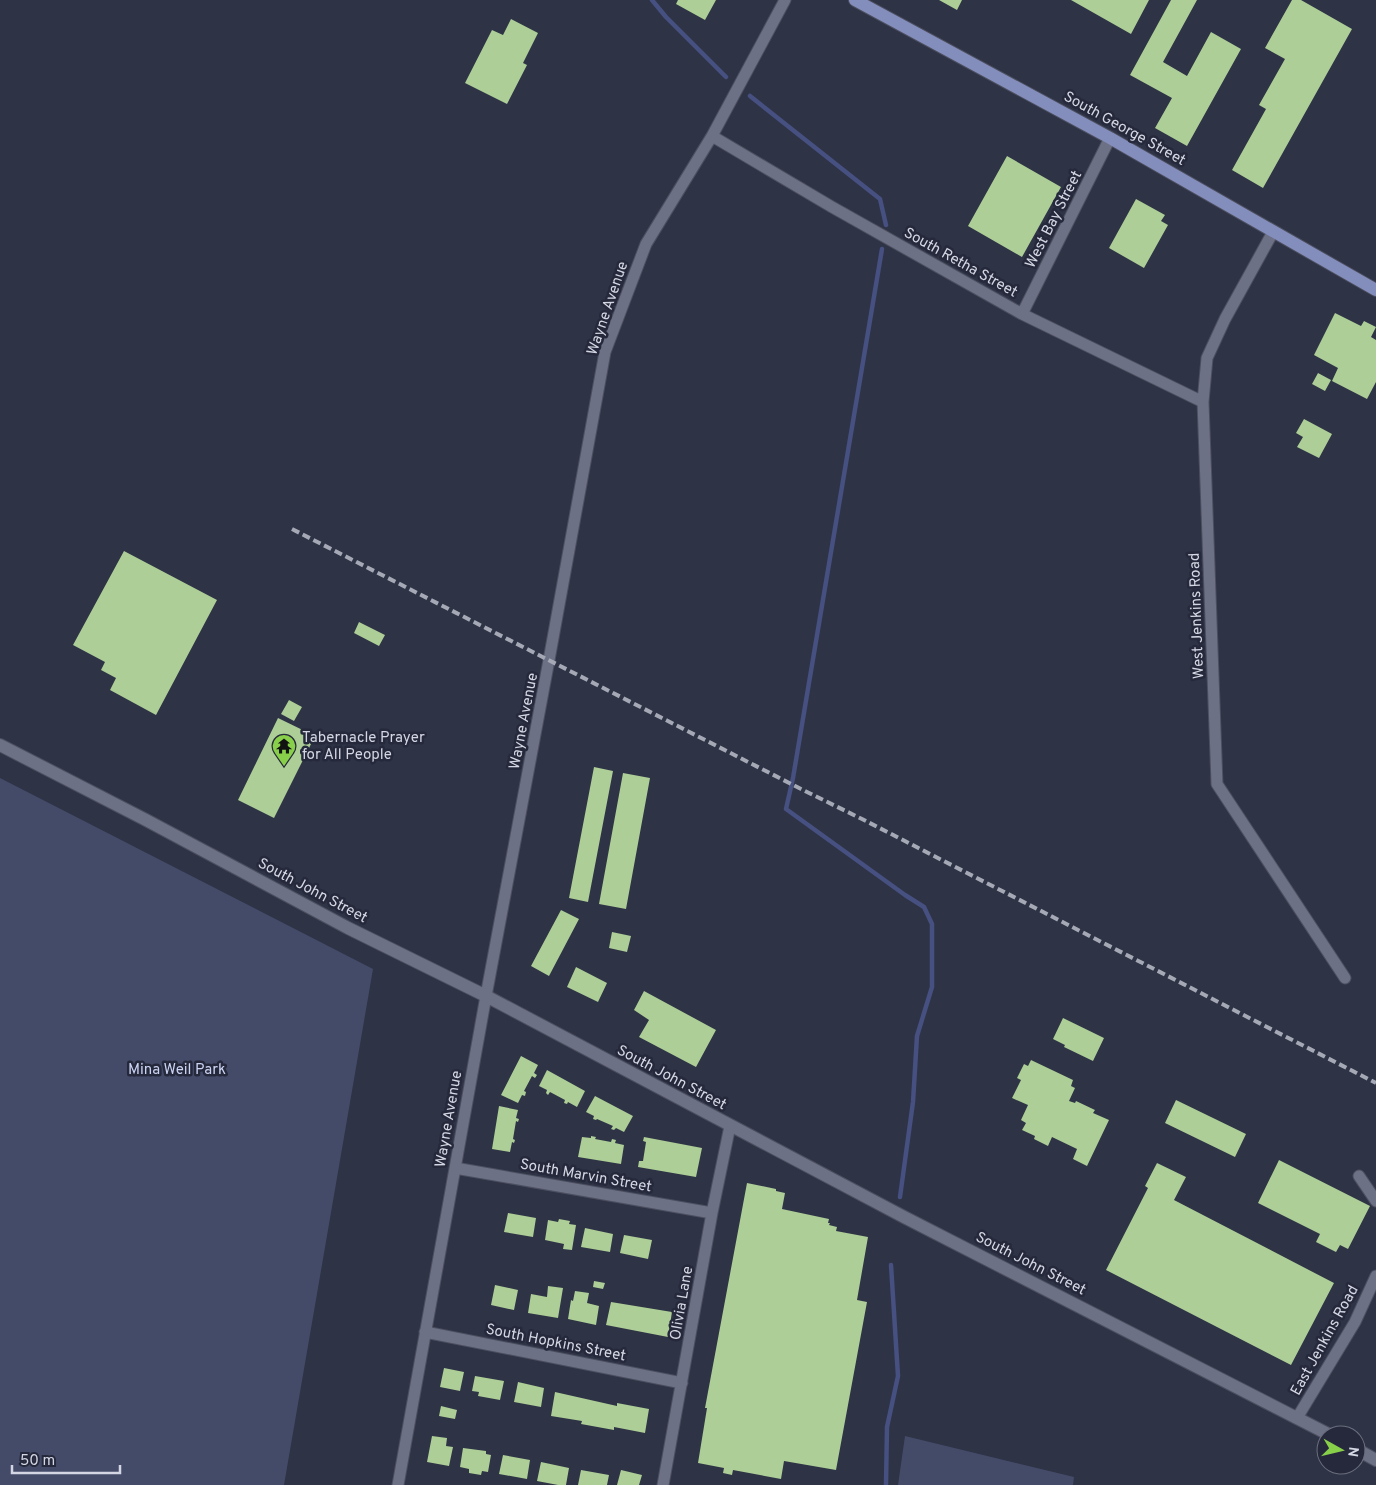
<svg xmlns="http://www.w3.org/2000/svg" width="1376" height="1485" viewBox="0 0 1376 1485" font-family="Overpass,sans-serif">
  <style>
    .green { fill: #444b69 }
    .lines { fill: none; stroke-linecap: round; stroke-linejoin: round }
    .stream { stroke: #465081; stroke-width: 4.5 }
    .building { fill: #adce97 }
    .minor-casing { stroke: #4c4f5f; stroke-width: 13 }
    .tertiary-casing { stroke: #4c4f5f; stroke-width: 14 }
    .primary-casing { stroke: #4c4f5f; stroke-width: 14 }
    .minor { stroke: #6c7186; stroke-width: 11 }
    .tertiary { stroke: #6c7186; stroke-width: 12 }
    .primary { stroke: #838ebd; stroke-width: 12 }
    .rail { stroke: #a5a9b6; stroke-width: 4; stroke-dasharray: 8 4; stroke-linecap: butt }
    .labels { text-anchor: middle; stroke-width: 5; stroke-linejoin: round; paint-order: stroke }
    .street-label { font-size: 15px; fill: #d4d7e3; stroke: #25293b }
    .poi-label { font-size: 15px; fill: #d4d7e3; stroke: #25293b; text-anchor: start }
    .park-label { font-size: 15px; fill: #ccd4f4; stroke: #25293b }
  </style>
  <rect width="100%" height="100%" fill="#2e3345"/>
  <path class="green" d="M0,778l373,191 -89,516h-284z
    M905,1436l169,41 -1,8h-175z"/>
  <g class="lines">
    <path class="stream" d="M652,0l14,17 60,60
      M750,96l130,103 6,26
      M882,249l-89,529 -7,31 119,86 19,12 8,17v63l-15,49 -4,66 -13,95
      M886,1485l1,-58 11,-51 -7,-111"/>
  </g>
  <path class="building" d="M678,0h38l-11,20 -29,-16z
    M939,0h23l-5,10z
    M1071,0h78l-18,34z
    M1171,0h26l-34,62 24,14 24,-44 30,17 -54,97 -32,-18 17,-30 -42,-23z
    M1292,0h9l51,29 -89,159 -31,-18 34,-61 -7,-4 26,-46 -20,-11z
    M511,19l27,14 -15,30 4,2 -20,39 -42,-21 27,-53 11,5z
    M1007,156l54,31 -39,70 -54,-31z
    M1136,199l29,16 -4,6 7,4 -24,43 -35,-20z
    M1335,313l26,13 3,-5 12,6 -5,10 5,3v42l-9,17 -35,-18 6,-13 -24,-13z
    M1318,373l13,7 -6,11 -13,-7z
    M1304,419l28,15 -13,24 -22,-11 6,-10 -7,-4z
    M124,551l93,49 -61,115 -46,-25 6,-12 -15,-8 4,-8 -32,-17z
    M359,622l26,13 -6,11 -25,-13z
    M289,700l13,7 -8,14 -13,-7z
    M278,718l37,18 -41,82 -36,-18z
    M594,767l19,4 -25,131 -19,-4z
    M623,773l27,5 -24,131 -27,-5z
    M561,910l18,9 -30,57 -18,-10z
    M612,932l19,4 -4,16 -18,-4z
    M576,967l31,16 -9,19 -31,-15z
    M644,991l72,39 -20,37 -57,-30 10,-17 -15,-10z
    M1063,1018l41,20 -11,23 -29,-14 1,-2 -12,-6z
    M521,1056l17,9 -4,8 3,2 -2,3 -3,-2 -8,15 2,1 -1,4 -3,-1 -4,8 -17,-8z
    M1031,1060l42,20 -2,6 4,2 -6,13 6,2 1,-2 19,9 -2,3 16,7 -22,46 -14,-7 4,-10 -25,-12 -4,9 -14,-7 1,-3 -13,-6 4,-7 -5,-3 7,-15 -16,-7 9,-18 -4,-2 7,-14 4,2z
    M547,1070l38,21 -8,16 -9,-5 -1,2 -3,-1 1,-3 -15,-8 -2,3 -2,-2 1,-3 -8,-4z
    M595,1096l38,20 -9,16 -8,-4 -2,2 -3,-1 2,-3 -16,-7 -1,1 -3,-1 1,-3 -8,-4z
    M1176,1100l70,34 -11,23 -70,-34z
    M499,1106l19,4 -2,8 3,1 -1,3 -2,-1 -3,18 2,1 -1,3 -2,-1 -2,10 -18,-3z
    M591,1136l5,1 -1,2 16,3 1,-3 4,1 -1,3 9,2 -3,19 -43,-7 4,-20 9,1z
    M644,1137l58,11 -6,29 -58,-10 1,-6h4l3,-19 -3,-1z
    M1279,1160l91,46 -22,43 -8,-4 -4,7 -20,-10 4,-8 -62,-31z
    M1157,1163l29,14 -12,23 160,83 -43,82 -185,-95 42,-82 -3,-2z
    M747,1183l29,6v2l9,2 -3,16 47,10 -1,4h2l-1,2 8,2 -1,4 32,6 -11,63 10,2 -31,168 -52,-9 -3,18 -48,-9 -1,5 -9,-2 1,-5 -26,-5 9,-55h-2z
    M508,1213l28,5 -3,19 -29,-5z
    M559,1219l11,2 -1,3 7,1 -4,25 -9,-1 1,-5 -19,-4 3,-20 10,2z
    M585,1228l28,6 -3,18 -29,-5z
    M624,1235l28,5 -4,19 -28,-6z
    M594,1281l11,2 -2,6 -10,-2z
    M495,1285l23,5 -4,20 -23,-5z
    M548,1286l15,2 -5,30 -30,-5 3,-19 16,3z
    M575,1291l14,2 -2,10 12,3 -3,19 -28,-6 3,-19 2,1z
    M611,1302l61,10 -4,25 -62,-12z
    M444,1368l20,4 -4,19 -20,-4z
    M475,1376l29,5 -4,19 -22,-4 1,-4 -7,-1z
    M518,1382l26,6 -3,19 -27,-5z
    M555,1392l62,14v-3l32,6 -4,24 -31,-6v3l-33,-6 1,-3 -31,-5z
    M441,1406l16,4 -2,9 -16,-3z
    M432,1436l15,2 -1,8 7,1 -4,19 -22,-4z
    M463,1448l23,3v3l5,1 -3,17 -6,-1 -1,4 -12,-2v-4l-9,-2z
    M503,1455l27,5 -3,19 -28,-5z
    M541,1462l28,6 -3,17h-8l-21,-4z
    M581,1470l28,5 -2,10h-29z
    M621,1470l21,5 -3,10h-22z"/>
  <g class="lines">
    <g class="minor-casing">
      <path id="minor" d="M712,136l120,71 190,107 181,88
        M1273,232l-48,87 -18,39 -4,44 14,382 128,194
        M1022,314l88,-176
        M455,1168l257,45
        M1359,1176l17,25
        M425,1332l257,51
        M1297,1418l58,-96 21,-46
        M398,1485l88,-489 63,-336 56,-308 41,-108 66,-108 73,-136
        M663,1485l49,-272 18,-87"/>
    </g>
    <g class="tertiary-casing">
      <path id="tertiary" d="M0,745l146,75 202,108 138,68 418,221 426,218
        M1356,1449l20,11"/>
    </g>
    <g class="primary-casing">
      <path id="primary" d="M855,0l255,138 266,152"/>
    </g>
    <use href="#minor" class="minor"/>
    <use href="#tertiary" class="tertiary"/>
    <use href="#primary" class="primary"/>
    <path class="rail" d="M292,529l509,260 61,30 514,264"/>
  </g>
  <defs>
    <g id="temple-pin" transform="scale(1.25)"><path d="M0 17L-7.5 6A9.5 9.5 0 1 1 7.5 6Z" fill="#88cf4a" stroke="#25293b"/><path d="M0-6L5-2H3V0L6.5 2.5H4V6H1.5V3h-3V6H-4V2.5H-6.5L-3 0V-2H-5Z" fill="#111"/></g>
  </defs>
  <g fill-rule="evenodd">
    <use href="#temple-pin" x="284" y="746"/>
  </g>
  <g class="labels">
    <g class="street-label">
      <text transform="translate(1125 128) rotate(29)" y="5">South George Street</text>
      <text transform="translate(1053 219) rotate(-63)" y="5">West Bay Street</text>
      <text transform="translate(961 262) rotate(29)" y="5">South Retha Street</text>
      <text transform="translate(607 308) rotate(-71)" y="5">Wayne Avenue</text>
      <text transform="translate(1196 616) rotate(-92)" y="5">West Jenkins Road</text>
      <text transform="translate(523 721) rotate(-79)" y="5">Wayne Avenue</text>
      <text transform="translate(313 890) rotate(28)" y="5">South John Street</text>
      <text transform="translate(672 1077) rotate(28)" y="5">South John Street</text>
      <text transform="translate(448 1119) rotate(-80)" y="5">Wayne Avenue</text>
      <text transform="translate(586 1175) rotate(10)" y="5">South Marvin Street</text>
      <text transform="translate(1031 1263) rotate(27)" y="5">South John Street</text>
      <text transform="translate(681 1303) rotate(-80)" y="5">Olivia Lane</text>
      <text transform="translate(1324 1340) rotate(-61)" y="5">East Jenkins Road</text>
      <text transform="translate(556 1342) rotate(11)" y="5">South Hopkins Street</text>
    </g>
    <g class="poi-label">
      <text x="302" y="742">Tabernacle Prayer<tspan x="302" dy="17">for All People</tspan></text>
    </g>
    <g class="park-label">
      <text x="177" y="1074">Mina Weil Park</text>
    </g>
  </g>
  <g transform="translate(1341 1450) rotate(98)"><circle r="24" fill="#25293b" stroke="#6b6f7e"/>
  <path d="M0-4L9 19L0 12L-9 19Z" fill="#88cf4a"/>
  <text y="-8" font-size="14" font-weight="bold" text-anchor="middle" fill="#d4d7e3">N</text>
  </g>
  <path d="M12 1465v8h108v-8" fill="none" stroke="#d4d7e3" stroke-width="2.5"/>
  <text x="20" y="1465" font-size="15" fill="#d4d7e3" stroke="#25293b" stroke-width="4" paint-order="stroke">50 m</text>
</svg>
